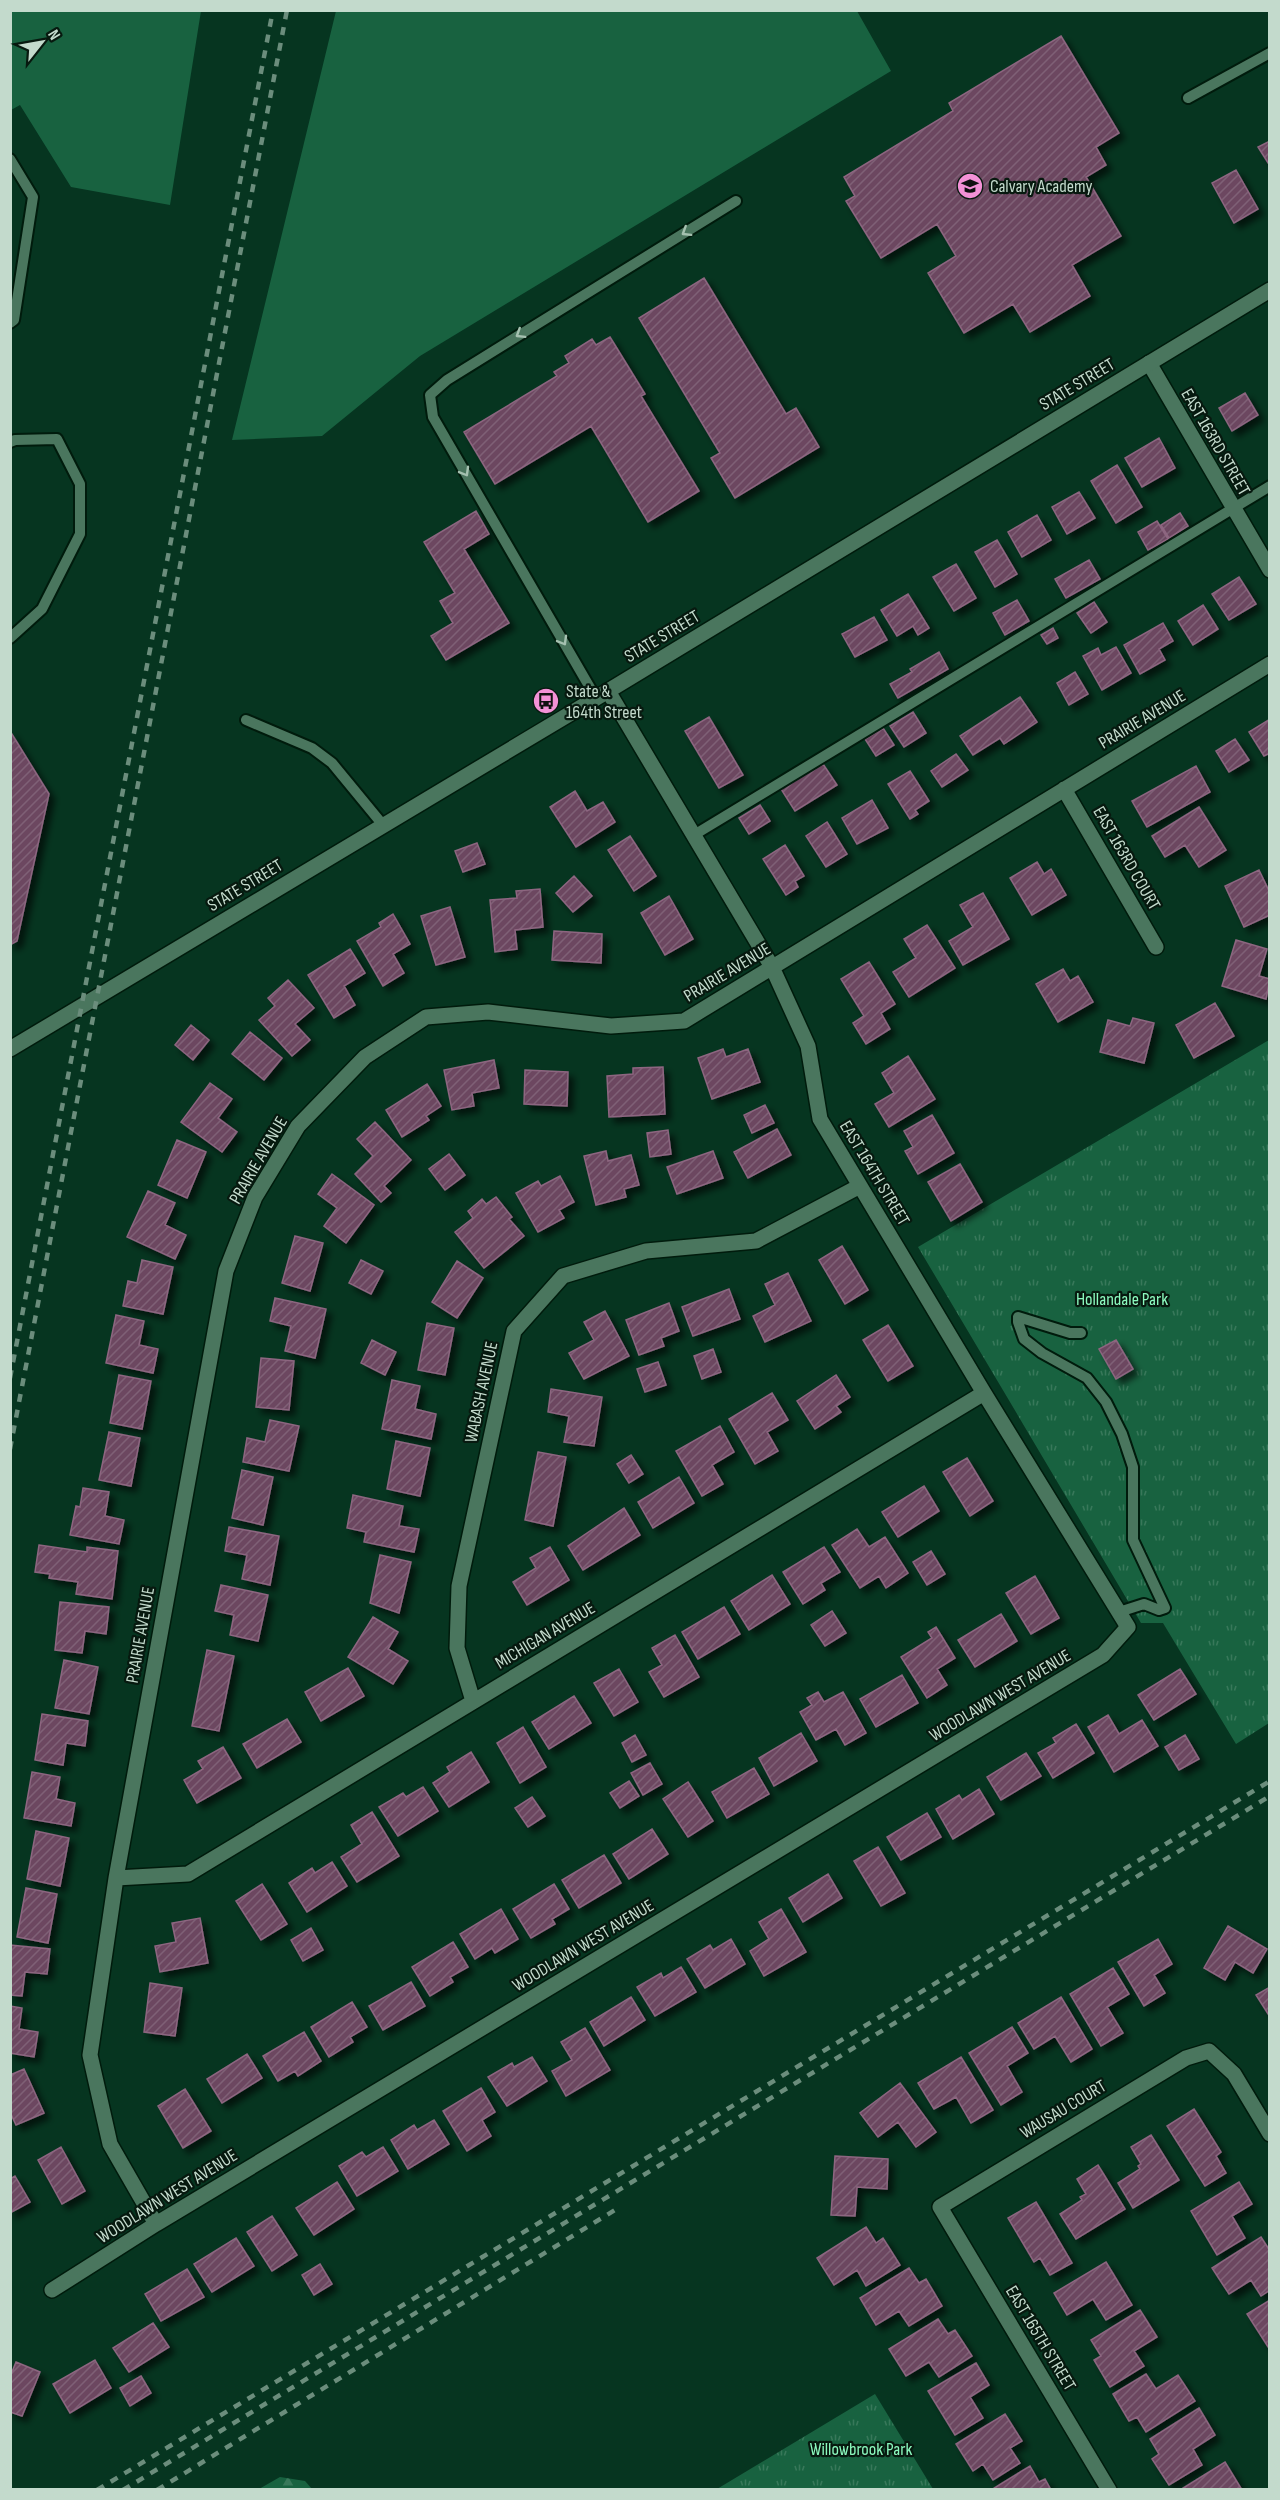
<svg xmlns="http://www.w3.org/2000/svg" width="1280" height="2500" viewBox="0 0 1280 2500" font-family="'Sofia Sans Condensed',sans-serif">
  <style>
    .grass { fill: #186240 }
    .forest { fill: url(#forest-firs) }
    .park { fill: url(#park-tufts) }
    .building { fill: url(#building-hatch); stroke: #8d6680; stroke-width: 1.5; filter: url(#shadow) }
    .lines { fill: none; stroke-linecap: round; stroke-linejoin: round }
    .lane-casing { stroke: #001b0c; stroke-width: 14 }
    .street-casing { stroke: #001b0c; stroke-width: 18 }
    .secondary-casing { stroke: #001b0c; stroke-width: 18 }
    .lane { stroke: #4a765e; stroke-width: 10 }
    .street { stroke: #4a765e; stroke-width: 15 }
    .secondary { stroke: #4a765e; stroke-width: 15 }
    .rail { stroke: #6b8d7c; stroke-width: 4.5; stroke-dasharray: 8 8; stroke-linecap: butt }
    .oneway { stroke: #a5c1b0 }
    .labels { text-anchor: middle; stroke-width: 4.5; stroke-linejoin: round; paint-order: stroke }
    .poi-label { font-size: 18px; fill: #c3dacc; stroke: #07190f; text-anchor: start }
    .street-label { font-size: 18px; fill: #c3dacc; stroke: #07190f }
    .park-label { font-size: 18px; fill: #8cfabf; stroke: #07190f }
  </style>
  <defs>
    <pattern id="forest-firs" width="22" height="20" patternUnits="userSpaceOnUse" patternTransform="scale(1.5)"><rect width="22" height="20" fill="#186240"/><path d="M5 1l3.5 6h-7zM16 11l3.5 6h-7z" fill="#38785a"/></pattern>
    <pattern id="park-tufts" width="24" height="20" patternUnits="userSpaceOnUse" patternTransform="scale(1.5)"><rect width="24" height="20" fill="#186240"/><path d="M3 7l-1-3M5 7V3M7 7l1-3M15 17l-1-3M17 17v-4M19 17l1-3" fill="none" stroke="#38785a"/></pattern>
    <pattern id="building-hatch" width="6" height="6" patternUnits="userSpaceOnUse" patternTransform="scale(1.5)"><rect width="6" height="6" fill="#6c4761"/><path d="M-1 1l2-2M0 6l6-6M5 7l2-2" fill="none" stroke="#7f6176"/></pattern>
    <filter id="shadow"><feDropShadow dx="5.5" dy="5.5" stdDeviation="3" flood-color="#0009"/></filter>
  </defs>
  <rect width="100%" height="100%" fill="#063520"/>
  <path class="grass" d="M11,10l190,1 -31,194 -99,-18 -51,-82 -9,5z
    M336,11h521l34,60 -471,285 -98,80 -90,4z"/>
  <path class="forest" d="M280,2477l25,4 7,8h-53z"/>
  <path class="park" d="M1269,1040v683l-33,21 -73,-121h-22l-223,-376z
    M875,2394l58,95h-216z"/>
  <path class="building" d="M1061,36l58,97 -23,14 10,18 -20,12 35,59 -49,29 18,31 -60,36 -17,-28 -49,29 -36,-60 28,-17 -19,-32 -56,34 -35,-57 9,-5 -11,-19 109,-66 -4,-8z
    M1270,141v25l-12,-19z
    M1236,170l22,39 -24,14 -22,-40z
    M704,278l82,136 10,-6 23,39 -84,51 -24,-40 9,-5 -81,-135z
    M610,337l35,57 -4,2 58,95 -51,31 -57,-96 -96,58 -31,-52 93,-56 -3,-4 15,-9 -4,-7 27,-17 4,6z
    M1245,393l13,22 -26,16 -13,-23z
    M1159,438l16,30 -33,19 -17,-29z
    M1117,465l25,42 -26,16 -25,-42z
    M1079,492l16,26 -28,16 -15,-27z
    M476,511l13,23 -25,15 45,74 -63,37 -15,-24 22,-13 -13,-22 15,-8 -31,-51z
    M1180,513l8,13 -19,12 -8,-13z
    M1037,515l14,25 -29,17 -14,-25z
    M1157,521l11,18 -20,11 -10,-18z
    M997,540l20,34 -22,13 -20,-35z
    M1089,560l11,19 -34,19 -11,-19z
    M956,564l20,34 -22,13 -21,-34z
    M1239,577l17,27 -27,16 -17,-26z
    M908,594l21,34 -11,7 -5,-9 -16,10 -16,-26z
    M1017,600l12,21 -24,14 -12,-22z
    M1094,602l13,20 -16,11 -14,-20z
    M1203,605l15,24 -25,16 -15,-24z
    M874,617l13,23 -32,17 -13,-23z
    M1163,623l10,18 -14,8 6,11 -25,14 -16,-29z
    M1053,628l5,10 -11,6 -6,-9z
    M1116,647l15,26 -29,17 -19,-34 15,-8 3,7z
    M939,652l9,17 -50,29 -8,-14 22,-12 -2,-3z
    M1075,672l13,22 -19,11 -12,-22z
    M1020,697l17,25 -33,22 -4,-6 -27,17 -13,-19z
    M913,712l13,21 -22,14 -14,-21z
    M709,717l34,58 -24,13 -34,-57z
    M1270,719v34l-6,3 -15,-24z
    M883,728l11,17 -18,11 -11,-17z
    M10,731l39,63 -32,147 -7,4z
    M1235,739l14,21 -20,12 -13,-21z
    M956,754l12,16 -26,17 -11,-16z
    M823,764l14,21 -42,26 -14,-22z
    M1196,766l14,26 -63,35 -15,-26z
    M910,771l19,30 -14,9 3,4 -8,5 -22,-35z
    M575,791l12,20 16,-9 12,20 -39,25 -26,-40z
    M872,800l16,28 -31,16 -15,-26z
    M760,805l10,16 -21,13 -10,-16z
    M1199,807l27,43 -27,17 -14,-22 -20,12 -13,-21z
    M827,822l20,32 -21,13 -20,-31z
    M630,836l26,40 -22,15 -26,-41z
    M477,843l8,21 -22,8 -8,-21z
    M785,845l19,31 -9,5 3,6 -12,8 -23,-36z
    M1037,862l7,12 7,-5 15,26 -34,20 -22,-37z
    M1259,870l11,23v22l-26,12 -19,-41z
    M574,876l18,20 -19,16 -17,-19z
    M540,889l3,38 -28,3 2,19 -22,3 -5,-52 27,-2 -1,-7z
    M983,893l26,46 -46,26 -14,-24 24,-14 -13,-22z
    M669,896l24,43 -28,16 -24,-42z
    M450,907l15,50 -29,8 -15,-49z
    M393,914l17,30 -17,10 11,19 -21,13 -26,-45 24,-14 -2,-4z
    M927,925l28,43 -46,29 -16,-25 23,-14 -12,-19z
    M554,931l48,3 -1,29 -49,-3z
    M1236,940l31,9 -8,27 11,3 -4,20 -44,-13z
    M350,949l15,24 -21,13 11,19 -21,13 -26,-43z
    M869,962l26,42 -14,9 9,16 -24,15 -13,-21 11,-7 -23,-37z
    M1063,969l7,12 8,-5 15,26 -35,20 -22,-38z
    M288,980l26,28 -19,16 15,16 -18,16 -33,-36 16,-14 -7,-8z
    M1215,1003l19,33 -40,22 -18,-33z
    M1133,1018l21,5 -10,40 -44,-11 8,-32 22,6z
    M191,1025l18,15 -16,20 -18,-15z
    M250,1032l32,26 -18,22 -32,-26z
    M723,1049l3,8 22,-8 12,33 -48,17 -14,-41z
    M908,1056l27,43 -46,28 -14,-23 19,-11 -12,-20z
    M494,1060l5,28 -27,5 2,13 -22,4 -8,-40z
    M663,1067l2,47 -56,3 -2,-41 26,-2v-6z
    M525,1070l43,2 -1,34 -43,-2z
    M210,1083l22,16 -14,19 19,14 -15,20 -41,-30z
    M427,1084l14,22 -15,10 3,4 -27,17 -16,-27z
    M765,1105l9,18 -22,10 -8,-18z
    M932,1115l22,38 -36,21 -13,-23 8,-4 -9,-16z
    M375,1122l36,38 -27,26 7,7 -10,9 -26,-28 18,-18 -16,-17z
    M777,1129l14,26 -43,23 -14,-26z
    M668,1130l3,24 -21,3 -3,-24z
    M177,1140l29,12 -19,46 -29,-13z
    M606,1151l2,10 23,-6 8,30 -15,4 2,8 -30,8 -12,-49z
    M713,1151l10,27 -46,16 -10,-27z
    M449,1154l16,21 -20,15 -16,-21z
    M960,1164l22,38 -31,19 -23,-39z
    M332,1174l42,31 -28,38 -22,-17 13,-18 -19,-14z
    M560,1176l14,26 -15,8 5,8 -26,14 -22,-39 22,-12 3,5z
    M148,1191l27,12 -10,22 21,10 -11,24 -48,-22z
    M496,1197l16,20 -3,2 15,17 -40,32 -29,-36 18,-14 -5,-7 14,-12 4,5z
    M295,1236l28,7 -13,48 -28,-8z
    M842,1246l26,44 -23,14 -26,-44z
    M142,1260l31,7 -10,47 -40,-8 5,-25 9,2z
    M361,1260l22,11 -12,23 -22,-11z
    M457,1261l26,17 -26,40 -25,-16z
    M788,1273l23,48 -46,21 -12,-26 22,-11 -10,-21z
    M729,1289l11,30 -47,17 -11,-29z
    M275,1298l51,11 -11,49 -30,-7 6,-25 -21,-5z
    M669,1303l10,28 -18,7 3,8 -25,9 -13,-35z
    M605,1311l24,45 -45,23 -15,-26 25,-13 -10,-18z
    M116,1315l28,6 -5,24 19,4 -5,24 -47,-10z
    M427,1323l27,5 -9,47 -27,-5z
    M888,1325l25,41 -25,15 -25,-41z
    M372,1340l24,12 -11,23 -24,-12z
    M1116,1340l17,29 -17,10 -17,-30z
    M713,1349l8,23 -19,7 -8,-23z
    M261,1358l33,3 -5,49 -33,-3z
    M658,1362l8,23 -21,7 -8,-23z
    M119,1375l32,6 -9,48 -32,-6z
    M836,1375l14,22 -14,9 5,6 -26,17 -18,-28z
    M392,1380l28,6 -5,23 21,5 -5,25 -49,-10z
    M551,1389l51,8 -8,49 -30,-4 5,-26 -21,-4z
    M772,1393l16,27 -21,12 11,19 -23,13 -26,-45z
    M270,1420l29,6 -10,45 -46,-9 4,-24 18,4z
    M720,1426l14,26 -22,13 11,19 -21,12 -26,-45z
    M109,1432l31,6 -9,48 -32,-6z
    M396,1441l34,7 -10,48 -33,-7z
    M538,1452l28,5 -13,69 -28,-6z
    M631,1455l12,19 -14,9 -12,-19z
    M967,1458l26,43 -23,15 -27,-44z
    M242,1470l31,7 -10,48 -31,-7z
    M679,1477l15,26 -41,25 -15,-26z
    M924,1486l15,25 -41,26 -16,-25z
    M83,1488l26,4 -4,24 19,4 -5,24 -49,-9 6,-29 4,1z
    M353,1495l50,11 -4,20 20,3 -5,23 -50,-10 2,-10 -19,-4z
    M624,1508l16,27 -57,35 -15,-24z
    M229,1527l50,9 -9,49 -28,-6 5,-24 -22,-4z
    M857,1529l12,18 16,-10 23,36 -22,15 -7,-12 -19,12 -28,-43z
    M39,1545l48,7v-5l31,4 -6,48 -36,-5 2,-12 -29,-4 1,-4 -15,-2z
    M550,1547l19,33 -42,25 -14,-23 23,-14 -6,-10z
    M824,1547l16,25 -19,11 4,7 -22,14 -20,-32z
    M931,1551l14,23 -18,11 -14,-23z
    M380,1555l31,7 -12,51 -29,-10z
    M772,1575l18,29 -41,26 -18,-29z
    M1035,1576l24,42 -28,16 -25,-41z
    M221,1585l47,10 -10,46 -28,-6 4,-20 -19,-4z
    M60,1602l49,5 -3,27 -21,-3 -3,22 -27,-3z
    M724,1607l16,27 -42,25 -16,-27z
    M832,1611l14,22 -21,13 -14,-21z
    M1001,1614l16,27 -42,26 -17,-27z
    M373,1617l25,15 -10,17 20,12 -15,23 -45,-27z
    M936,1627l19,31 -18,11 10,16 -20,13 -26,-41 31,-19 -4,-6z
    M675,1635l24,42 -35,20 -15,-25 13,-7 -10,-17z
    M207,1650l27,6 -15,75 -27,-5z
    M64,1660l34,7 -9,47 -34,-6z
    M348,1668l16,28 -43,25 -16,-29z
    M619,1669l19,33 -24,14 -20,-33z
    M1180,1669l16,25 -42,26 -16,-25z
    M902,1675l16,28 -42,24 -16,-28z
    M818,1692l6,10 19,-10 23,41 -21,12 -9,-16 -20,11 -16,-28 12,-7 -5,-7z
    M574,1696l17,27 -42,26 -17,-27z
    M42,1714l46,7 -3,25 -19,-3 -3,22 -28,-5z
    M1108,1715l11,19 23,-14 16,26 -44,26 -26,-45z
    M287,1719l14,23 -44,26 -14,-24z
    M1076,1724l18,29 -41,25 -15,-25 18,-10 -3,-5z
    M523,1727l23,40 -26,16 -23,-40z
    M801,1733l16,28 -43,25 -15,-28z
    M635,1735l11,20 -14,7 -10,-19z
    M1185,1735l14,24 -20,11 -14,-23z
    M223,1747l18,31 -44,25 -13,-23 19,-11 -5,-8z
    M471,1752l18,30 -40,25 -16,-24 17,-11 -3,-5z
    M1026,1753l15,23 -40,24 -14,-23z
    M650,1763l12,21 -19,11 -12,-22z
    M754,1768l15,26 -42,24 -15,-26z
    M32,1772l28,5 -4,22 19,4 -4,23 -47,-8z
    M629,1781l10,15 -19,12 -10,-15z
    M688,1782l25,39 -25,16 -25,-38z
    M423,1787l15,24 -40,25 -19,-29 24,-14 3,4z
    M979,1789l15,25 -41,25 -17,-30 23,-14 3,5z
    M532,1797l13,19 -17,11 -13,-19z
    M372,1812l27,44 -42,26 -16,-25 21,-13 -11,-19z
    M927,1813l14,24 -40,23 -14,-23z
    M652,1829l16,25 -39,25 -16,-25z
    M36,1831l33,7 -9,48 -33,-7z
    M878,1847l27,46 -24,13 -27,-45z
    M604,1855l17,28 -42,25 -17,-28z
    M332,1862l15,24 -40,26 -18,-29 23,-15 3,5z
    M828,1874l14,24 -39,24 -14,-24z
    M262,1884l25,40 -26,16 -25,-39z
    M554,1884l15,25 -17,10 3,5 -24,14 -18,-29z
    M26,1888l31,6 -9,49 -31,-6z
    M501,1909l17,30 -23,14 -3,-5 -17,11 -15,-25z
    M781,1909l25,43 -42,24 -14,-25 19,-12 -10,-17z
    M200,1918l8,45 -48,9 -5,-26 21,-4 -4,-19z
    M1228,1926l39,23 -14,24 -18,-11 -10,18 -21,-12z
    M311,1928l12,22 -20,11 -12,-21z
    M731,1939l14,25 -40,24 -18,-29 23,-14 3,5z
    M1158,1939l14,25 -18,11 11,18 -21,13 -26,-44z
    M453,1942l15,25 -18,10 3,5 -23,14 -18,-29z
    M10,1945l40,4 -3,25 -22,-2 -3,24 -12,-1z
    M681,1967l15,25 -41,24 -18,-29 24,-14 2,5z
    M1113,1968l16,26 -22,13 16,26 -22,13 -31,-52z
    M411,1982l14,24 -42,24 -14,-24z
    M150,1983l32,5 -7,48 -31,-4z
    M1270,1987v30l-14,-22z
    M631,1997l14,23 -41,26 -14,-24z
    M1061,1997l31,52 -21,13 -16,-26 -21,13 -16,-26z
    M352,2002l15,25 -17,10 3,5 -24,15 -18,-30z
    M10,2006l12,2 -3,21 19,3 -4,25 -24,-4z
    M1012,2027l16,26 -21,13 15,26 -21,13 -32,-52z
    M585,2028l25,42 -44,26 -14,-25 20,-11 -11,-18z
    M304,2032l17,29 -23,15 -3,-5 -17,10 -15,-25z
    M247,2054l15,24 -40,25 -15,-24z
    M532,2057l15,24 -40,25 -19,-29 24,-14 2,4z
    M961,2057l32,53 -22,13 -15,-26 -22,12 -16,-26z
    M24,2069l20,44 -28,12 -6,-13v-37z
    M900,2083l36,49 -20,15 -18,-25 -20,15 -18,-24z
    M481,2088l14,24 -13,8 9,16 -24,15 -24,-40z
    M185,2089l26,42 -28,17 -25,-42z
    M1194,2109l27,43 -5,4 10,17 -21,13 -38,-60z
    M434,2120l15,24 -41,25 -17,-29 23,-15 3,5z
    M1151,2135l28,45 -46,28 -15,-25 22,-14 -2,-3 3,-2 -10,-17z
    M61,2147l24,44 -23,13 -24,-44z
    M383,2147l15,24 -41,25 -18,-30 23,-14 4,5z
    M835,2156l53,3 -1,30 -30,-2 -2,29 -24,-1z
    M1098,2165l27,44 -49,30 -16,-25 22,-14 -2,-3 6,-3 -9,-15z
    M15,2176l15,26 -20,11v-34z
    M337,2182l17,27 -40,26 -18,-27z
    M1239,2182l13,22 -20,12 13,22 -28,17 -26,-44z
    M1036,2202l36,61 -22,12 -10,-17 -6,4 -26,-44z
    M272,2216l25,39 -25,16 -25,-39z
    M866,2227l10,16 7,-5 17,27 -34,21 -9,-16 -23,15 -17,-27z
    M1261,2237l9,14v39l-9,6 -10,-16 -22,14 -17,-26z
    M236,2238l18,28 -42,26 -18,-28z
    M1106,2262l26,43 -26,15 -13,-21 -26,16 -13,-22z
    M320,2264l12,20 -18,11 -12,-20z
    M909,2268l10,15 7,-4 16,27 -33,20 -10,-15 -23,14 -16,-27z
    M187,2269l17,28 -43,24 -16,-27z
    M1270,2300v50l-23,-36z
    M1140,2310l17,27 -23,14 10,15 -34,21 -16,-27 7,-4 -10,-16z
    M938,2319l10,15 7,-4 17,26 -33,21 -10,-15 -23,14 -17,-27z
    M153,2323l16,24 -40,25 -16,-24z
    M95,2360l16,28 -41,25 -17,-29z
    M16,2362l24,10 -18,44 -12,-4v-35z
    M976,2363l13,22 -19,12 13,21 -28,17 -27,-44z
    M1146,2374l10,15 22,-14 17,26 -49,31 -9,-15 -8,4 -16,-27z
    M141,2376l10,17 -21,13 -10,-18z
    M1199,2408l16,27 -22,14 9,16 -33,20 -17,-26 7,-5 -9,-15z
    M1005,2414l17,27 -12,7 10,15 -27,17 -10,-16 -10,7 -17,-27z
    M1225,2462l17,28h-62z
    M1030,2466l9,16 6,-3 6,11h-60z"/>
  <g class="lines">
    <g class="lane-casing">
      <path id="lane" d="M1188,98l82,-45
        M10,159l23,38 -19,123 -4,3
        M10,442l5,-2 42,-1 23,45v50l-38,75 -32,29
        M596,698l-163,-281 -3,-22 17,-15 289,-179
        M246,720l66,28 20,15 51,62
        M694,835l576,-349
        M1081,1333h-11l-52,-16v5l6,17 18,14 45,25 19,24 16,32 11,33v73l32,68 -6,2 -15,-6 -25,8"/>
    </g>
    <g class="street-casing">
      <path id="street" d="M1149,363l121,207
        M1064,789l92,158
        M473,1701l-16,-53 2,-62 55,-255 49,-55 83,-25 110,-10 104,-55
        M116,1878l72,-4 796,-481
        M156,2224l-46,-80 -20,-89 26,-177 110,-607 29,-74 43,-71 67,-69 61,-40 62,-5 123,14 73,-5 586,-357
        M52,2290l104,-66 947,-569 25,-28 -144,-234 -164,-274 -12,-73 -36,-79 -164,-276
        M1109,2490l-169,-283 246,-149 23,-7 25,23 36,60"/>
    </g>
    <g class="secondary-casing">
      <path id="secondary" d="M10,1049l598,-358 662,-401"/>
    </g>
    <use href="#lane" class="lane"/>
    <use href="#street" class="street"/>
    <use href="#secondary" class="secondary"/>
    <path class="rail" d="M10,1378l263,-1368
      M10,1449l277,-1439
      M97,2490l1173,-709
      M123,2490l1147,-694
      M157,2490l458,-280"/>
  </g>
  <defs><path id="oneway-chevron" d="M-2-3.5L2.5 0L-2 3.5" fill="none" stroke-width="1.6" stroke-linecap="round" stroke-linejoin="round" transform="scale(1.5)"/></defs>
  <g class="oneway">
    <use href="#oneway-chevron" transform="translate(686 232) rotate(148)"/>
    <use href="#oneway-chevron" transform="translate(520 334) rotate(148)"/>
    <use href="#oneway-chevron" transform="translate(465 472) rotate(60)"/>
    <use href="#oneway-chevron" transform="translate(563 641) rotate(60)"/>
  </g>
  <defs>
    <g id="school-disc" transform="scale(1.35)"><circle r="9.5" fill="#f391d6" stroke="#07190f"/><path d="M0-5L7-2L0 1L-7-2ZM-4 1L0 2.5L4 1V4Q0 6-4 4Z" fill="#111"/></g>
    <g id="bus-disc" transform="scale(1.35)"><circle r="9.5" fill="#f391d6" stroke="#07190f"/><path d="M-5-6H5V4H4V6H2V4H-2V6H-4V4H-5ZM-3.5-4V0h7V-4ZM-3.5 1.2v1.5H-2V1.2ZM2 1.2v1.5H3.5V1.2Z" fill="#111"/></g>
  </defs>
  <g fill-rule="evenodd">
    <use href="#school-disc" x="970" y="186"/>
    <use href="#bus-disc" x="546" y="701"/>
  </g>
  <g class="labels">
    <g class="poi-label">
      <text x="990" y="192">Calvary Academy</text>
      <text x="566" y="697">State &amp;<tspan x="566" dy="21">164th Street</tspan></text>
    </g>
    <g class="street-label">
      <text transform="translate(1077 384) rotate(-31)" y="6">STATE STREET</text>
      <text transform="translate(1216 442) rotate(60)" y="6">EAST 163RD STREET</text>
      <text transform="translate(662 636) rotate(-31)" y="6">STATE STREET</text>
      <text transform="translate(1142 719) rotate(-31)" y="6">PRAIRIE AVENUE</text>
      <text transform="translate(1127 858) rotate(60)" y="6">EAST 163RD COURT</text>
      <text transform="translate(245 885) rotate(-31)" y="6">STATE STREET</text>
      <text transform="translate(727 972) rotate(-31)" y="6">PRAIRIE AVENUE</text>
      <text transform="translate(258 1160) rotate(-60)" y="6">PRAIRIE AVENUE</text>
      <text transform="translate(875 1173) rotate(59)" y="6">EAST 164TH STREET</text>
      <text transform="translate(481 1392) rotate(-78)" y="6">WABASH AVENUE</text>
      <text transform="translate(140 1635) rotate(-80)" y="6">PRAIRIE AVENUE</text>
      <text transform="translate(545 1635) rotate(-31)" y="6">MICHIGAN AVENUE</text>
      <text transform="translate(1000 1695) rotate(-31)" y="6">WOODLAWN WEST AVENUE</text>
      <text transform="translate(583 1945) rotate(-31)" y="6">WOODLAWN WEST AVENUE</text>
      <text transform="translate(1063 2109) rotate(-31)" y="6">WAUSAU COURT</text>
      <text transform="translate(167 2196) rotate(-32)" y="6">WOODLAWN WEST AVENUE</text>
      <text transform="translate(1041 2338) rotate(59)" y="6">EAST 165TH STREET</text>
    </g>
    <g class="park-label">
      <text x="1122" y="1305">Hollandale Park</text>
      <text x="861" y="2455">Willowbrook Park</text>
    </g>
  </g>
  <rect width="1280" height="2500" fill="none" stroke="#c3dacc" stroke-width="24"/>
  <g transform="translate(42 42) rotate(59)" stroke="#07190f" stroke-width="4.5" paint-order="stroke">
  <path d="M0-4.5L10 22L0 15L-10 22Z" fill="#c3dacc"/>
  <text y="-9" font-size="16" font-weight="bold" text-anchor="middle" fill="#c3dacc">N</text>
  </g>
</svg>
